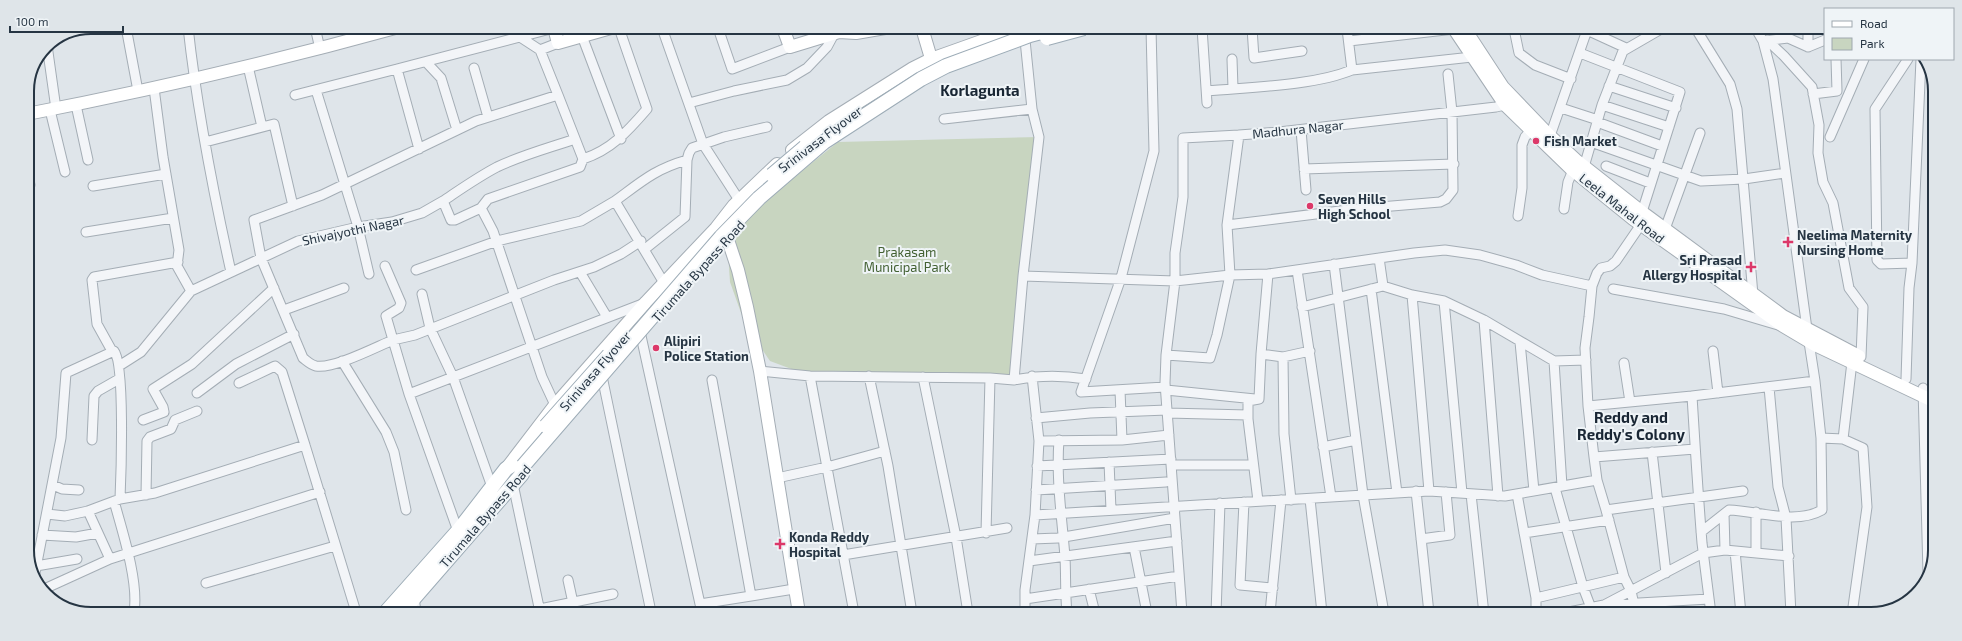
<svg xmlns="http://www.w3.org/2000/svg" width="1962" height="641" viewBox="0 0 1962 641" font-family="'Exo 2',sans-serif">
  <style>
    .green { fill: #c8d5c0 }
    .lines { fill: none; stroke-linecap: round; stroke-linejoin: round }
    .street-casing { stroke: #a4adb5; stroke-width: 11 }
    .secondary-casing { stroke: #a4adb5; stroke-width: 14 }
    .primary-casing { stroke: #9dacb7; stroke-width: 16 }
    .street { stroke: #f3f5f8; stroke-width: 9 }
    .secondary { stroke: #fff; stroke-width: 12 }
    .primary { stroke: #fff; stroke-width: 14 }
    .primary-bridge-casing { stroke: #9dacb7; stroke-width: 16; stroke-linecap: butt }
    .primary-bridge { stroke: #fff; stroke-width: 14 }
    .poi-dot { fill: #dc3869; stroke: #eff4f7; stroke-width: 1.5 }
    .labels { text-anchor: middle; stroke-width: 4; stroke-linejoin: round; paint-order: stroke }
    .street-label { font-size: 13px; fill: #263543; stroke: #eff4f7 }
    .poi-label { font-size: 13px; font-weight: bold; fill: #263543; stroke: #eff4f7; text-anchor: start }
    .park-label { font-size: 13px; fill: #426032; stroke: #eff4f7 }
    .quarter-label { font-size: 15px; font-weight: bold; fill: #192634; stroke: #eff4f7 }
    .rim { fill: none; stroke: #263543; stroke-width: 2 }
  </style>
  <rect width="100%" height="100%" fill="#dfe5ea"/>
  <path class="green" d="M1039,137l-25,243 -204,-4 -40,-15 -25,-37 -15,-42 -3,-45 61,-55 50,-40z"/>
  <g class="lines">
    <g class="street-casing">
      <path id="street" d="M126,27l12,64
        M188,27c9,83 25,164 43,245
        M315,27l5,22
        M662,28l41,116 36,56
        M718,28l14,41 58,-22
        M1151,28l3,123 -33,127 -40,114 84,-5
        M1202,28l5,75
        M1252,28l2,30 48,-7
        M1347,29l5,41
        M1514,29l5,24 16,12 36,14
        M1696,29l34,55 7,25 16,186
        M1756,29l7,12 10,38 34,250
        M1808,29v18
        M582,36l39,103
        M520,37l20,13
        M1767,40l17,16 28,31 7,38 -1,28 5,29 10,21 16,85 14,19 -2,50
        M1349,41l105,-12
        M1764,41l24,-3 20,9 17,-7
        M47,45l9,64
        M1580,53l100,39 -38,120
        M1232,59l1,29
        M1908,59l-33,50 2,151 4,4 31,-1
        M426,62l15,16 16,52
        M248,66l14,61
        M474,68l14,49
        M1609,86l67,22
        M154,88l9,69 16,93 -2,16 14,25 107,-50 60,-14 34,-5 30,-9 21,-12 8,19h4l26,-12 12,23 49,146 13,28
        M316,90l42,137 11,47
        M1207,91c43,-4 106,-5 145,-21l120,-13
        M1813,94l24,-3 -1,-32
        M295,95l102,-26
        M689,103l45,-12 53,-11 20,-12 20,-21 7,-13
        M76,105l12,55
        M1602,105l67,22
        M1561,108l37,12
        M50,110l15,62
        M944,119l88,-10
        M1597,122l65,24
        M1301,130l5,60
        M1550,136l36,-103 3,-2 37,17
        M1830,137l34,-78
        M1934,141v148
        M205,142l69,-18 19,82
        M1591,142l110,39 43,-2 41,-6
        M419,149l-22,-80 157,-41
        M583,159c28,-9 45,-28 64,-50l-28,-81
        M1606,166l44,17
        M1584,167l18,-62 21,-54 38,-22
        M1304,169l150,-5
        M27,170l3,15
        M93,186l73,-12
        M443,201c18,-12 35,-24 54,-34 25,-12 52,-19 78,-28
        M615,201c26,-19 40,-32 72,-41
        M481,208l7,-9 92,-32 3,-8 -25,-64
        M1564,209l4,-27 5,-12
        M1518,216l4,-28v-43l3,-8 5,-6
        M1227,225l129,-16 84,-7 6,-3 7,-9 -1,-78 -4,-38
        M1665,229l35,-96
        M86,232l87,-14
        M645,249l40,-32 2,-57 2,-7 3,-5 32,-11 43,-10
        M1379,258l4,28
        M1334,264l29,231 21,118
        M385,266l16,37 -2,5 -13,8 7,24c-17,7 -59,29 -77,26 -5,-1 -9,-5 -13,-8l-42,-100 -7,-38 68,-25 154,-74 82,-26 -18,-45 18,-7
        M416,270l81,-29 84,-20 34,-20 49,82
        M1297,270l34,227
        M580,272l27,45
        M1268,274l-7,80 22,3 27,-6
        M1023,276l152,5 55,-6 38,-1 146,-21 31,-3 35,5 36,10 26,10 50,11
        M1371,289l26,204
        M1613,289l111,20 54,16
        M422,294l8,34 23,49 39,110
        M1412,295l17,196
        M1444,301l18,192
        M1302,307l81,-21 29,9 32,6 40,19
        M284,310l60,-22
        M641,336l59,268 51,-8
        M1520,342l14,149
        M1809,342l6,39
        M112,351l-15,-27 -5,-44 2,-3 84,-15
        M1713,351l5,42
        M1166,355l44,3 7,-23 13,-60 -3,-50 12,-90 40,-3 217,-25 9,-2 3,-4
        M1283,357l1,77 7,66
        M342,361l44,71 8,20 12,58
        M1554,361l8,125
        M1624,363l6,39
        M119,366l22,-14 50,-61
        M760,371l50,5 180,2 24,2 9,-104 16,-139 -7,-28 -7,-69
        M810,376l44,237
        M869,376l19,90 24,147
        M1032,376l7,65 -4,74
        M923,377l33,160 12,76
        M1906,379l3,-91 3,-25 9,-204
        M712,380l39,216 43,-7
        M1014,380c25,-5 47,-5 72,-1
        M603,381l48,231
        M1769,387l9,100 8,31 5,96
        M1923,388l5,185
        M1120,390l2,50
        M1166,390l89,9
        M197,393l39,-29 58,-30
        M409,394l236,-91
        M1588,406l104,-10
        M1167,413l81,2
        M1036,418l54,-5 77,-3
        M143,420l21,-8 -1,-5 -10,-18 39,-25 82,-76
        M1821,438l22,1 9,-77
        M1843,439l20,9 4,59 -15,107
        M92,440l2,-44 4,-5 21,-12
        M1059,440c-3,40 3,78 6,117 1,19 0,37 2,56
        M1039,441l83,-1 47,-5
        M305,445l51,167
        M1323,447l33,-7
        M1652,452l14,121
        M1594,457l-6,-51 -3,-58 4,-31 3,-31 5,-13 4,-5 9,-2 6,-5 28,-41
        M1109,462l2,48
        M1171,465h82
        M1037,466l134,-7
        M777,478l50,-11 58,-16
        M1597,480l9,30 137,-19
        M513,484l27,128
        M53,485l9,4 17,1
        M1555,488l28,99 8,21 -2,4
        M1036,490l130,-8
        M1416,491l13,122
        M1471,494l13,120
        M1517,494l19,104 88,-21 -18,-67
        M146,495l1,-54 3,-4 21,-8 4,-9 22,-9
        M1498,496l-14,-176 70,41 32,-1
        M120,499l35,-6 150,-48 -23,-73 -7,-6 -36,17
        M1310,499l12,114
        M114,501c8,29 25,81 20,111
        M1258,501l-10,-82v-18l11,-2 2,-45
        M1244,502l-4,83 33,3
        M47,514l18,2 23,-5
        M1701,532l28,-22c29,1 67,15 93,0l-1,-72 -6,-57 -123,15c3,49 6,98 10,147l9,71
        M986,533l4,-155
        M1524,533l85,-13
        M459,534l-50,-140 -16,-54 22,-5 139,-55 40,-13 27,-13 20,-13
        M42,535l34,2 22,-4
        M1032,539l26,-1 117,-20
        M1421,539l29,-4 -4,-43
        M1134,547l13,66
        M1725,550l64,6
        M1735,551l6,63
        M1756,553v-41
        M843,555l164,-27
        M110,559l210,-67
        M1029,561l148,-20
        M36,566l41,-7
        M35,573l26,-135 5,-65 48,-22c11,12 7,126 6,148l-32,12 22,48 -68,31
        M1624,577l7,14 5,23
        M568,580l7,32
        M206,583l129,-37
        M1089,589l6,24
        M414,597l2,15
        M1536,598v16
        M1025,599l154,-23
        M1604,605l99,-52 22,-3 -1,-36
        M540,609l73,-15
        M1025,613v-23l10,-75 394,-24 76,5 92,-16 -3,-23 101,-8
        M1182,613l-17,-230 1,-28 9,-74v-28l8,-56v-59l56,-3
        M1216,613l4,-110
        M1270,613l11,-113
        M1559,614l45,-9 105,-6"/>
    </g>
    <g class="secondary-casing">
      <path id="secondary" d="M554,28l4,15 53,-15
        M783,28l7,19 49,-15 17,1 29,-5
        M922,28l11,37
        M1454,29l51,76 65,63 63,51 150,107 32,19 118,56
        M1465,29l38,58 47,49 26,24 66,52 141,104 76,40
        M27,114c125,-24 249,-53 372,-87
        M792,150l37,-29 84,-53 18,-9 87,-31
        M718,230l9,7 11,33 9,37 13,64 39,242
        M506,469l49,-64 91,-103 70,-74 18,-23 43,-41"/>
    </g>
    <g class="primary-casing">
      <path id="primary" d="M386,612l72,-81 48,-62 9,-6
        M402,612l120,-138 1,-8"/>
    </g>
    <use href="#street" class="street"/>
    <use href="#secondary" class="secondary"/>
    <use href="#primary" class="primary"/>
    <g class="primary-bridge-casing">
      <path id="primary-bridge" d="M1047,38l37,-10
        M772,175l33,-28
        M546,426l63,-71
        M523,466l198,-229 38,-39 65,-56 97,-63 25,-13 84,-31 26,-7"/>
    </g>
    <use href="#primary-bridge" class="primary-bridge"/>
  </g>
  <g class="poi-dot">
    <circle cx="1536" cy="141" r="4"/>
    <circle cx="1310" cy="206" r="4"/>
    <path d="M1786 236h4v4h4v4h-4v4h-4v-4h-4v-4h4z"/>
    <path d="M1749 261h4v4h4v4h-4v4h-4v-4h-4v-4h4z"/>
    <circle cx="656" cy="348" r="4"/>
    <path d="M778 538h4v4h4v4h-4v4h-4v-4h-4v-4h4z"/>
  </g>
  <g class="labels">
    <g class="street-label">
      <text transform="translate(1298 129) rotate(-6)" y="5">Madhura Nagar</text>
      <text transform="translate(820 139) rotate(-37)" y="5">Srinivasa Flyover</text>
      <text transform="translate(1622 208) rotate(38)" y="5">Leela Mahal Road</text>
      <text transform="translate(353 230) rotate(-12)" y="5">Shivajyothi Nagar</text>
      <text transform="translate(698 271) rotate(-48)" y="5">Tirumala Bypass Road</text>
      <text transform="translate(595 371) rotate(-49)" y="5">Srinivasa Flyover</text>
      <text transform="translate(485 516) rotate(-49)" y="5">Tirumala Bypass Road</text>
    </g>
    <g class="poi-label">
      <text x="1544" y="146">Fish Market</text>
      <text x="1318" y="204">Seven Hills<tspan x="1318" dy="15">High School</tspan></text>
      <text x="1797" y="240">Neelima Maternity<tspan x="1797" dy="15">Nursing Home</tspan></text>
      <text x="1742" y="265" text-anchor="end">Sri Prasad<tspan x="1742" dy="15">Allergy Hospital</tspan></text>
      <text x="664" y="346">Alipiri<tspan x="664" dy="15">Police Station</tspan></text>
      <text x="789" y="542">Konda Reddy<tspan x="789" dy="15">Hospital</tspan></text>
    </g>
    <g class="park-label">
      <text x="907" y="257">Prakasam<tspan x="907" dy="15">Municipal Park</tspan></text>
    </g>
    <g class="quarter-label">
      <text x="980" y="96">Korlagunta</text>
      <text x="1631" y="423">Reddy and<tspan x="1631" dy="17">Reddy's Colony</tspan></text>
    </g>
  </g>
  <path d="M0 0H1962V641H0ZM91 34H1871A57 57 0 0 1 1928 91V550A57 57 0 0 1 1871 607H91A57 57 0 0 1 34 550V91A57 57 0 0 1 91 34Z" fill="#dfe5e9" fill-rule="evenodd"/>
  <path class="rim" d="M91 34H1871A57 57 0 0 1 1928 91V550A57 57 0 0 1 1871 607H91A57 57 0 0 1 34 550V91A57 57 0 0 1 91 34Z"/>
  <rect x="1824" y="8" width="130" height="52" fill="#eff4f7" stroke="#9fa8af"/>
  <rect x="1832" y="21" width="20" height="6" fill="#ffffff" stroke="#9fa8af"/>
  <text x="1860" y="28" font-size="12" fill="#263543">Road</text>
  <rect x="1832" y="38" width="20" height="12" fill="#c8d5c0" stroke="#9fa8af"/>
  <text x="1860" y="48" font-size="12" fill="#263543">Park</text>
  <path d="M10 26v6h113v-6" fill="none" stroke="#263543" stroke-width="2"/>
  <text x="16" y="26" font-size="12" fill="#263543" stroke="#eff4f7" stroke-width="3" paint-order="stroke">100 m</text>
</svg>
